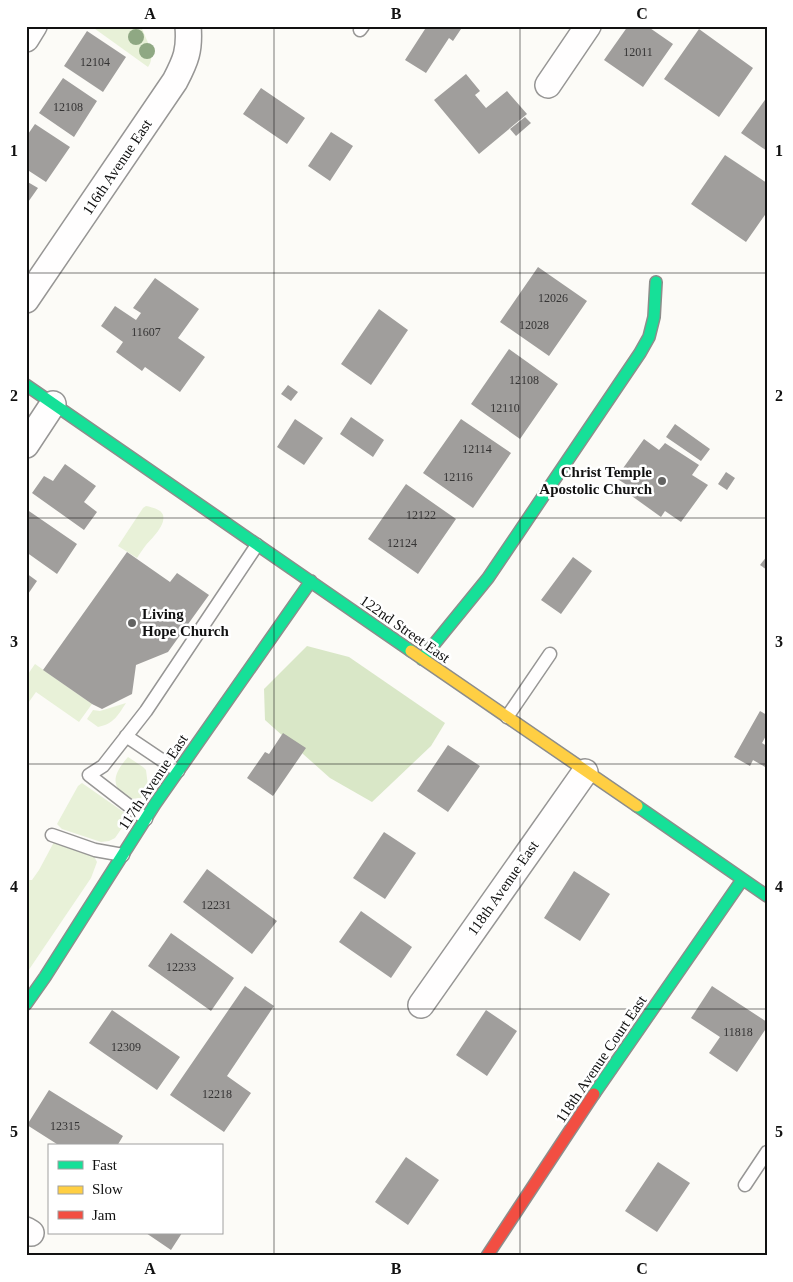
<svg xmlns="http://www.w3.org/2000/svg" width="793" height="1282" viewBox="0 0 793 1282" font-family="Georgia,serif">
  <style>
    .green { fill: #e8f1d8 }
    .forest { fill: #d9e7c7 }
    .building { fill: #a09e9c }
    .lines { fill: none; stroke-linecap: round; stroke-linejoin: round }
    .lane-casing { stroke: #979695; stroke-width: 15 }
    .street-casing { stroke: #979695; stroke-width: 28 }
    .fast-casing { stroke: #8d8d8b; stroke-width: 14 }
    .slow-casing { stroke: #8d8d8b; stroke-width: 14 }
    .jam-casing { stroke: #8d8d8b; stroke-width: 14 }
    .lane { stroke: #fffefe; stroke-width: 12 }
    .street { stroke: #fffefe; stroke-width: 25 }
    .fast { stroke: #16e098; stroke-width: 11 }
    .slow { stroke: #ffcf43; stroke-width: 11 }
    .jam { stroke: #f24e42; stroke-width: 11 }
    .tree { fill: #8fa883 }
    .grid { fill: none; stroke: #111; stroke-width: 1; stroke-opacity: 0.55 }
    .poi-dot { fill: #636362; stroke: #fff; stroke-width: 2 }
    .labels { text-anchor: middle; stroke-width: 5; stroke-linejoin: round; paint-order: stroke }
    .number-label { font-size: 12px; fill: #353434 }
    .street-label { font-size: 15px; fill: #111; stroke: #fff }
    .poi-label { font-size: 15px; font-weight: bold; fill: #111; stroke: #fff; text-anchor: end }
    .neatline { fill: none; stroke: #111; stroke-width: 2 }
    .grid-label { font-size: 16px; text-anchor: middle; font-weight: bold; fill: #111 }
  </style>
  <rect width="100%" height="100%" fill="#fcfbf7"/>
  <path class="green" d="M91,26h50c4,12 16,29 7,41z
    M146,506c5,1 15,3 17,9 3,10 -11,23 -17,30 -3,4 -6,8 -9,13l-19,-12 25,-38z
    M35,664l57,40 -13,18 -43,-30 -10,14v-29z
    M126,703c-8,12 -12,21 -28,24l-11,-8 6,-9 7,1z
    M128,757l15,10 3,3 2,16v4l-7,8 -13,1c-19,-14 -14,-26 0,-42z
    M82,783l43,30 3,6 -13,19 -6,3 -8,1 -39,-13 -5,-5 21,-38z
    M54,842l40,14 3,6 -6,16 -65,96v-94h6l7,-10z"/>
  <path class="forest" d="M307,646l42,11 96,66 -14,23 -59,56 -42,-24 -65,-58 -1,-31z"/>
  <path class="building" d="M427,26h36l-10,15 -4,-3 -23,35 -21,-13z
    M628,26h19l26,18 -30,43 -39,-27z
    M699,29l54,39 -34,49 -55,-38z
    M87,31l39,26 -23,35 -39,-26z
    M466,74l14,17 -5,4 11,13 21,-17 20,23 -48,40 -45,-54z
    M63,78l34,23 -23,36 -35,-24z
    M261,88l44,30 -18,26 -44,-30z
    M767,97v54l-26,-18z
    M525,117l6,6 -15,13 -6,-7z
    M35,124l35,23 -24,35 -20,-13v-32z
    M331,132l22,14 -23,35 -22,-15z
    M725,155l42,28v29l-21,30 -55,-38z
    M26,181l12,7 -12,17z
    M538,267l49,34 -38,55 -49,-34z
    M155,278l44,31 -21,29 27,19 -25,35 -35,-25 -3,4 -26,-19 7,-10 -22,-16 14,-20 21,14 5,-7 -8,-5z
    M379,309l29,21 -37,55 -30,-21z
    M509,349l49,35 -38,55 -49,-35z
    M288,385l10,7 -7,9 -10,-7z
    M351,417l33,23 -11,17 -33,-23z
    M295,419l28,19 -19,27 -27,-18z
    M461,419l50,34 -38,55 -50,-35z
    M675,424l35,25 -9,12 -35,-24z
    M644,439l15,11 6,-7 34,22 -7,10 16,10 -27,37 -16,-11 -4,6 -32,-23 4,-5 -17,-11z
    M65,464l31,22 -12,16 13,10 -13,18 -52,-37 12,-17 9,5z
    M726,472l9,6 -8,12 -9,-6z
    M406,484l50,35 -38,55 -50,-35z
    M26,509l51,35 -20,30 -31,-22z
    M127,552l43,30 7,-9 32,22 -41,57 -32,13 -4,29 -30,15 -10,-5 -49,-34z
    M767,556v14l-7,-5z
    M573,557l19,14 -31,43 -20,-14z
    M26,573l11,8 -11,16z
    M760,711l7,4v19l-5,9 5,3v22l-14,-8 -3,6 -16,-9z
    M283,733l23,15 -33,48 -26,-18 18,-26 4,2z
    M448,745l32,21 -32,46 -31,-21z
    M384,832l32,21 -31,46 -32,-21z
    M207,869l70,52 -25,33 -69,-52z
    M574,871l36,23 -30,47 -36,-23z
    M361,911l51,36 -21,31 -52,-36z
    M171,933l63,45 -23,33 -63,-45z
    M245,986l29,20 -47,70 24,17 -27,39 -54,-37z
    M712,986l55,36v5l-30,45 -28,-19 11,-16 -29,-19z
    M112,1010l68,47 -23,33 -68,-47z
    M486,1010l31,21 -30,45 -31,-21z
    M49,1090l74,46 -6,10h-57l-33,-21z
    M406,1157l33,23 -31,45 -33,-23z
    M658,1162l32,21 -33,49 -32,-21z
    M146,1233h36l-11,17z"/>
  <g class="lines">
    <g class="lane-casing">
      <path id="lane" d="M360,30l3,-4
        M507,717l43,-63
        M126,736l52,35
        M146,819l-57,-44 14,-9 43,-55 111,-166
        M52,835l43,15 28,5
        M745,1185l22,-33"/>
    </g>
    <g class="street-casing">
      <path id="street" d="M26,39l8,-13
        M548,85l40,-59
        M26,300l149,-219c11,-21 15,-31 13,-55
        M26,445l27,-41
        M421,1005l164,-233
        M26,1230l5,3h-1"/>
    </g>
    <g class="fast-casing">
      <path id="fast" d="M26,385l385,266
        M422,659l66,-81 152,-225 9,-16 5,-20 2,-35
        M637,806l130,90
        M26,1004l19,-27 110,-173 156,-223
        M594,1094l148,-214"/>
    </g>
    <g class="slow-casing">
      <path id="slow" d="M411,651l226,155"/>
    </g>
    <g class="jam-casing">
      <path id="jam" d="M487,1256l107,-162"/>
    </g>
    <use href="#lane" class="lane"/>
    <use href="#street" class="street"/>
    <use href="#fast" class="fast"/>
    <use href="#slow" class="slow"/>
    <use href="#jam" class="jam"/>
  </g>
  <g class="tree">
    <circle cx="136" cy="37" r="8"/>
    <circle cx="147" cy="51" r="8"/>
  </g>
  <path class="grid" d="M274,26v1230M520,26v1230M26,273h741M26,518h741M26,764h741M26,1009h741"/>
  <g class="poi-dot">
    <circle cx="662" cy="481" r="5"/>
    <circle cx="132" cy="623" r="5"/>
  </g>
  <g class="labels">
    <g class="number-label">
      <text x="638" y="56">12011</text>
      <text x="95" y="66">12104</text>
      <text x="68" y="111">12108</text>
      <text x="553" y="302">12026</text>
      <text x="534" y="329">12028</text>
      <text x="146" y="336">11607</text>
      <text x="524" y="384">12108</text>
      <text x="505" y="412">12110</text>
      <text x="477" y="453">12114</text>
      <text x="458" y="481">12116</text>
      <text x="421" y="519">12122</text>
      <text x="402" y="547">12124</text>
      <text x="216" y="909">12231</text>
      <text x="181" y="971">12233</text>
      <text x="738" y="1036">11818</text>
      <text x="126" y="1051">12309</text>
      <text x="217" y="1098">12218</text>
      <text x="65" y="1130">12315</text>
    </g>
    <g class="street-label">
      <text transform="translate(117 167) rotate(-56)" y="5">116th Avenue East</text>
      <text transform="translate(405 629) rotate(35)" y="5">122nd Street East</text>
      <text transform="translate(153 782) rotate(-56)" y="5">117th Avenue East</text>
      <text transform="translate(503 888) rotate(-55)" y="5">118th Avenue East</text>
      <text transform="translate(601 1059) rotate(-56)" y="5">118th Avenue Court East</text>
    </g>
    <g class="poi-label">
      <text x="652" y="477">Christ Temple<tspan x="652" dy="17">Apostolic Church</tspan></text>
      <text x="142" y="619" text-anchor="start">Living<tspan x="142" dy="17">Hope Church</tspan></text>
    </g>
  </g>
  <rect width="793" height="1282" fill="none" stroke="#ffffff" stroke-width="55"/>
  <rect x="48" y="1144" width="175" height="90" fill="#ffffff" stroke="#a0a0a0"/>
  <rect x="58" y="1161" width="25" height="8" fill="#16e098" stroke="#a0a0a0"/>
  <text x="92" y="1170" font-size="15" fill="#111111">Fast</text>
  <rect x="58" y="1186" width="25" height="8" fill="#ffcf43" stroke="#a0a0a0"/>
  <text x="92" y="1194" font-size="15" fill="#111111">Slow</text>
  <rect x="58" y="1211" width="25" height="8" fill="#f24e42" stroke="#a0a0a0"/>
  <text x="92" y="1220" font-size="15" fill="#111111">Jam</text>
  <rect x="28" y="28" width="738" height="1226" class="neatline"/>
  <g class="grid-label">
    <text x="150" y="19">A</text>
    <text x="396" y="19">B</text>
    <text x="642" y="19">C</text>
    <text x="14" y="156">1</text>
    <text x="779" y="156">1</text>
    <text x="14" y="401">2</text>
    <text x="779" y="401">2</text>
    <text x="14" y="647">3</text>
    <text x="779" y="647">3</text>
    <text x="14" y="892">4</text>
    <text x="779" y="892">4</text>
    <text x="14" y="1137">5</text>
    <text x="779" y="1137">5</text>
    <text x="150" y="1274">A</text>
    <text x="396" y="1274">B</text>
    <text x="642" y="1274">C</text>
  </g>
</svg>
